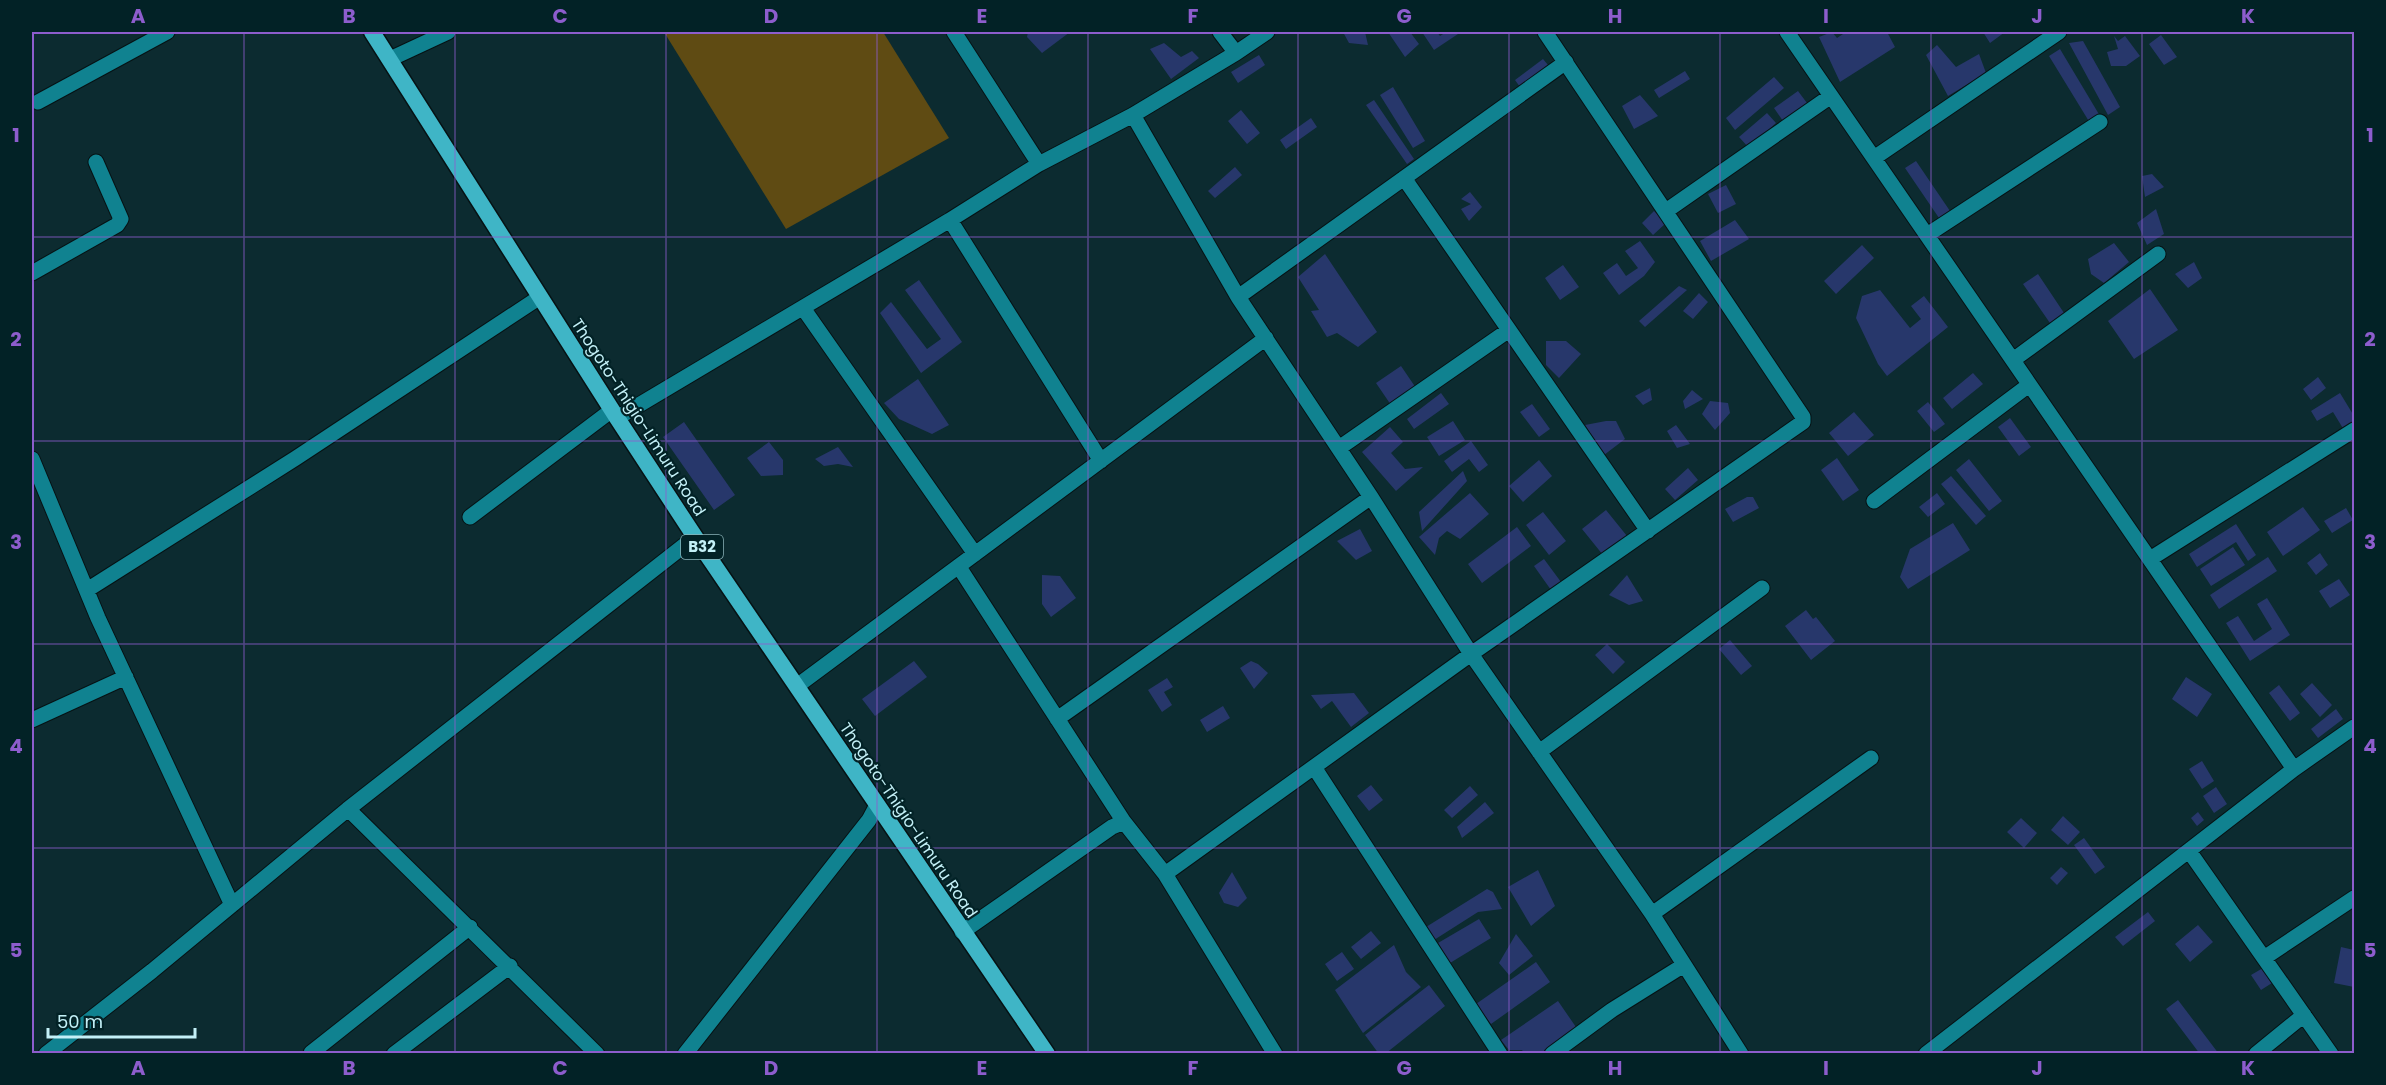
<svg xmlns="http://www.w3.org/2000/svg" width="2386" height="1085" viewBox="0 0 2386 1085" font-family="Poppins,sans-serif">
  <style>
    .green { fill: #5f4b13 }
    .building { fill: #27376b }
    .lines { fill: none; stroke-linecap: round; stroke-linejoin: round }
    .minor-casing { stroke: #061214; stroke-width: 17 }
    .trunk-casing { stroke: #061214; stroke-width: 19 }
    .minor { stroke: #108290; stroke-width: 15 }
    .trunk { stroke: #3fb5c6; stroke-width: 16 }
    .grid { fill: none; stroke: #8d5dcd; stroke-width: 1.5; stroke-opacity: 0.55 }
    .labels { text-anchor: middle; stroke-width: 4.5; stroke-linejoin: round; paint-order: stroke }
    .shield { fill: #022226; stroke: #8ab2b8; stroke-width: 1.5 }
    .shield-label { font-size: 15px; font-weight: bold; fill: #c4f0f7 }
    .street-label { font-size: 16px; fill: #c4f0f7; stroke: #022226 }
    .neatline { fill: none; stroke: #8d5dcd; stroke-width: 2 }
    .grid-label { font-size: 20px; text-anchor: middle; font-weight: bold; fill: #8d5dcd }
  </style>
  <rect width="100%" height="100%" fill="#0c2b30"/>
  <path class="green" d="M664,32h219l66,106 -163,91z"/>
  <path class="building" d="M1028,32h42l-28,21 -15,-16z
    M1343,32h22l3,13 -19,-2z
    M1388,32h22l9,12 -14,13z
    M1422,32h15l3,4 6,-4h15l-27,18z
    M1832,32l5,6 9,-6h41l8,15 -55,35 -21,-45z
    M1983,32h22l-15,11z
    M2161,35l16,22 -13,8 -15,-21z
    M2114,36l4,5 7,-5 15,20 -14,10h-15l-4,-14 11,-3z
    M2083,41l37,66 -12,8 -39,-72z
    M1164,43l17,14 11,-6 7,7 -28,21 -21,-30z
    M1937,45l19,22 23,-13 7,19 -38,23 -22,-41z
    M2060,49l40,67 -10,7 -41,-67z
    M1259,55l6,10 -27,18 -7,-11z
    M1543,59l5,6 -28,22 -5,-7z
    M1685,71l5,8 -31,19 -5,-8z
    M1774,77l10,11 -49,42 -9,-12z
    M1393,87l32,54 -12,7 -33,-53z
    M1798,91l9,12 -24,18 -9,-13z
    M1640,95l18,21 -24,13 -12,-23z
    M1374,100l40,59 -7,5 -41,-59z
    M1241,110l19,23 -13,11 -19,-23z
    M1767,113l9,10 -27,25 -10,-11z
    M1311,118l6,9 -31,22 -6,-9z
    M1916,161l34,50 -11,7 -34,-50z
    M1235,167l7,8 -27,23 -7,-7z
    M2152,174l12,13 -19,10 -3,-21z
    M1726,185l10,19 -18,9 -10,-19z
    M1470,192l12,15 -13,14 -8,-12 10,-5 -10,-5z
    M2156,209l8,25 -17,11 -10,-22z
    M1654,211l12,12 -13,12 -11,-12z
    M1735,220l14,19 -38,22 -11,-20z
    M1640,241l15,21 -11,14 -25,19 -16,-22 14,-10 9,13 12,-8 -13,-17z
    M2114,243l15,19 -25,21 -13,-9 -3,-15z
    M1862,245l12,13 -38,36 -12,-13z
    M1325,254l52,78 -19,15 -21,-14 -10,4 -16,-26 8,-1 -21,-33z
    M2194,262l8,16 -14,10 -13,-14z
    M1563,265l16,22 -19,13 -15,-22z
    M2038,274l28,42 -14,10 -29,-42z
    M919,280l43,62 -41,31 -41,-60 11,-11 36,47 14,-10 -36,-49z
    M1679,286l8,4 -42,37 -6,-6z
    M2150,289l28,41 -44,29 -26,-38z
    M1880,290l30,38 11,-9 -10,-13 13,-10 24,31 -61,49 -9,-12 -22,-46 6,-22z
    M1699,293l9,9 -15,17 -10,-8z
    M1546,341h20l15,13 -22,24 -13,-13z
    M1401,366l15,22 -25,17 -15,-22z
    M1973,373l10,11 -31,25 -9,-11z
    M2318,377l8,11 -15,12 -8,-11z
    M918,379l31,46 -17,9 -33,-15 -15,-16z
    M1650,388l2,12 -9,5 -8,-9z
    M1692,390l11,9 -18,10 -2,-8z
    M1441,393l8,11 -35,25 -7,-10z
    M2340,393l14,23v8l-10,6 -11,-18 -16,9 -6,-10z
    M1710,401l18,2 2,10 -15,17 -13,-16z
    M1928,402l17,22 -11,8 -17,-21z
    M1532,404l18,25 -11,8 -19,-25z
    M1854,412l20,23 -26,21 -19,-23z
    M2010,418l21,29 -12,9 -21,-29z
    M1453,421l12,19 -26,16 -12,-19z
    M1606,421h10l9,18 -21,16 -19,-30z
    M684,422l51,73 -21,15 -51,-73z
    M1676,425l14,19 -13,4 -10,-17z
    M1390,427l13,15 -12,11 14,16 18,-2 -27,24 -34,-39z
    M1471,441l17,24 -9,7 -10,-13 -17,13 -8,-11z
    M769,442l14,18v15l-22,1 -14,-18z
    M838,447l15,20 -15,-3 -14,2 -9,-7z
    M1837,458l22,32 -16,11 -22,-31z
    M1969,459l33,42 -13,10 -33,-41z
    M1539,460l13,16 -29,26 -14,-16z
    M1688,468l10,12 -23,20 -10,-11z
    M1463,471l4,10 -45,50 -3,-19z
    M1951,476l35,40 -10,9 -35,-41z
    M1470,493l19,21 -29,25 -13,-8 -8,7 -4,17 -16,-18z
    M1937,493l8,11 -17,13 -9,-10z
    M1747,497h6l6,11 -26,14 -8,-13z
    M2303,507l17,23 -37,26 -16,-24z
    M2346,508l7,12 -21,13 -8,-12z
    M1606,510l21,26 -24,19 -21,-26z
    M1543,512l23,29 -17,14 -23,-30z
    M1953,523l17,27 -62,39 -8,-12 10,-28z
    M2236,524l20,31 -8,6 -12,-19 -39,25 -8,-13z
    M1517,527l14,19 -49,37 -14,-19z
    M1360,529l12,22 -16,9 -19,-19z
    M2233,547l12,18 -34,21 -11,-17z
    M2320,553l8,12 -12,10 -9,-12z
    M2268,557l9,14 -58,38 -9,-14z
    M1544,559l17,23 -10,8 -17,-24z
    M1042,575l18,1 16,22 -25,19 -9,-13z
    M1627,575l16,26 -14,4 -20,-10z
    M2339,579l11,16 -20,13 -11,-17z
    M2267,598l23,37 -40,26 -24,-38 12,-7 16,25 18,-12 -15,-25z
    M1806,610l7,9 3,-2 19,24 -24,19 -26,-34z
    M1730,640l22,26 -11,9 -22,-26z
    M1607,644l18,18 -12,12 -18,-19z
    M914,661l13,16 -52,39 -13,-17z
    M1251,661l7,3 10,9 -14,16 -14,-21z
    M2186,677l26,17 -15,23 -25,-18z
    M1167,678l6,9 -9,5 8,13 -10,7 -14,-22z
    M2312,683l20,22 -12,12 -20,-23z
    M2279,685l21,28 -10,8 -21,-28z
    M1354,693l15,20 -18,14 -19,-26 -11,8 -10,-14z
    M1223,706l7,12 -23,14 -7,-12z
    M2336,709l7,10 -25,19 -7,-9z
    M2202,761l12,20 -12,8 -13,-20z
    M1371,785l12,15 -14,11 -12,-15z
    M1470,786l8,9 -26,23 -8,-8z
    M2216,787l11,17 -13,9 -11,-17z
    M1485,802l9,11 -32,25 -5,-11z
    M2198,812l6,8 -7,6 -6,-8z
    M2063,816l17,16 -12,13 -17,-15z
    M2021,818l16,15 -13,15 -17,-16z
    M2084,838l21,29 -10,7 -21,-29z
    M2061,867l7,6 -11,12 -7,-7z
    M1538,870l17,36 -24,20 -23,-39z
    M1232,872l15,26 -9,9 -14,-4 -5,-10z
    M1487,889l6,3 9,17 -24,3 -44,28 -8,-13z
    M2148,912l7,9 -32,25 -8,-9z
    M1479,919l12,19 -41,25 -12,-20z
    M2198,925l15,17 -23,20 -15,-18z
    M1371,931l10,12 -20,16 -10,-12z
    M1516,934l17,22 -24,19 -10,-12z
    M1394,945l12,27 15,15 -58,46 -28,-43z
    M2341,947l13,3v37l-20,-4z
    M1342,952l12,17 -17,12 -12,-17z
    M1536,962l14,20 -59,42 -15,-20z
    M2263,968l9,15 -11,7 -10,-15z
    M1429,985l16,21 -60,48h-6l-14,-19z
    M2178,1000l41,54h-19l-34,-45z
    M1558,1001l20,29 -34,24h-19l-3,-4h-13l-8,-10z"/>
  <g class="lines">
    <g class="minor-casing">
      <path id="minor" d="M954,32l85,132
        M1220,32l16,21
        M1787,32l507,737 -368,285
        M390,59l58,-27
        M38,102l129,-70
        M1133,115l105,182 133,200 100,157 181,260 89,140
        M1874,158l185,-126
        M1404,178l244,353
        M1666,211l165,-115
        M950,220l151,241
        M1927,235l173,-113
        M32,273l85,-48 4,-6 -25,-57
        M1238,297l328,-235
        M803,308l172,246
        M2013,360l145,-106
        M617,418l333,-198 89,-56 94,-49 103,-62 31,-21
        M1339,448l170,-118
        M32,459l66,159 134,287
        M1874,501l155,-116
        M470,517l142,-107
        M2150,559l204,-129
        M959,567l165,255 41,52 110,180
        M87,590l209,-132 244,-161
        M797,686l469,-348
        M1057,719l314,-222
        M32,720l94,-43
        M1539,752l223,-164
        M1314,767l186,287
        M2294,769l60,-42
        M2189,851l142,203
        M1165,874l306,-220 332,-232v-5l-258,-385
        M1652,914l219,-156
        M962,932l150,-105 12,-5
        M2264,958l90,-60
        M311,1053l159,-126
        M46,1054l106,-83 196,-162
        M394,1054l116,-88
        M597,1054l-249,-245 347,-272
        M685,1054l184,-234 8,-15
        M1552,1054l60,-44 72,-45
        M2256,1054l48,-39"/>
    </g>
    <g class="trunk-casing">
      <path id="trunk" d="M372,32l245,386 78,119 352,517"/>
    </g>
    <use href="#minor" class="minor"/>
    <use href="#trunk" class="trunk"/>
  </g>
  <path class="grid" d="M244,32v1022M455,32v1022M666,32v1022M877,32v1022M1088,32v1022M1298,32v1022M1509,32v1022M1720,32v1022M1931,32v1022M2142,32v1022M32,237h2322M32,441h2322M32,644h2322M32,848h2322"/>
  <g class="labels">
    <rect class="shield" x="681" y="535" width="42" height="24" rx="4.5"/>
    <g class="shield-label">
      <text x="702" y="552">B32</text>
    </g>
    <g class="street-label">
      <text transform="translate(639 417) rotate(57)" y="6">Thogoto-Thigio-Limuru Road</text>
      <text transform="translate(909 820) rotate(56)" y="6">Thogoto-Thigio-Limuru Road</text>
    </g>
  </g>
  <rect width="2386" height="1085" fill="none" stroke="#022226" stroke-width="66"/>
  <path d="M48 1028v9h147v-9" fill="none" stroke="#c4f0f7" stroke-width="3"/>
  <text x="57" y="1028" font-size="18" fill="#c4f0f7" stroke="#022226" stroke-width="4.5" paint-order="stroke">50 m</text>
  <rect x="33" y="33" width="2320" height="1019" class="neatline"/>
  <g class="grid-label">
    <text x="138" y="23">A</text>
    <text x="349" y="23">B</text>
    <text x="560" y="23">C</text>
    <text x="771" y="23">D</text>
    <text x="982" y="23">E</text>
    <text x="1193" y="23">F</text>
    <text x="1404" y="23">G</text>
    <text x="1615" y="23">H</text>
    <text x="1826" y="23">I</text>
    <text x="2037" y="23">J</text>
    <text x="2248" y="23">K</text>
    <text x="16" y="142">1</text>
    <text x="2370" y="142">1</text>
    <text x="16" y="346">2</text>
    <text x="2370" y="346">2</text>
    <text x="16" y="549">3</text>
    <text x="2370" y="549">3</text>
    <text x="16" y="753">4</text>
    <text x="2370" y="753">4</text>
    <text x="16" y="957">5</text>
    <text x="2370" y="957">5</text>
    <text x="138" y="1075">A</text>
    <text x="349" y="1075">B</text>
    <text x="560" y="1075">C</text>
    <text x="771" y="1075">D</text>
    <text x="982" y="1075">E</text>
    <text x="1193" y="1075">F</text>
    <text x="1404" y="1075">G</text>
    <text x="1615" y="1075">H</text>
    <text x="1826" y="1075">I</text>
    <text x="2037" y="1075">J</text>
    <text x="2248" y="1075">K</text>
  </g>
</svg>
